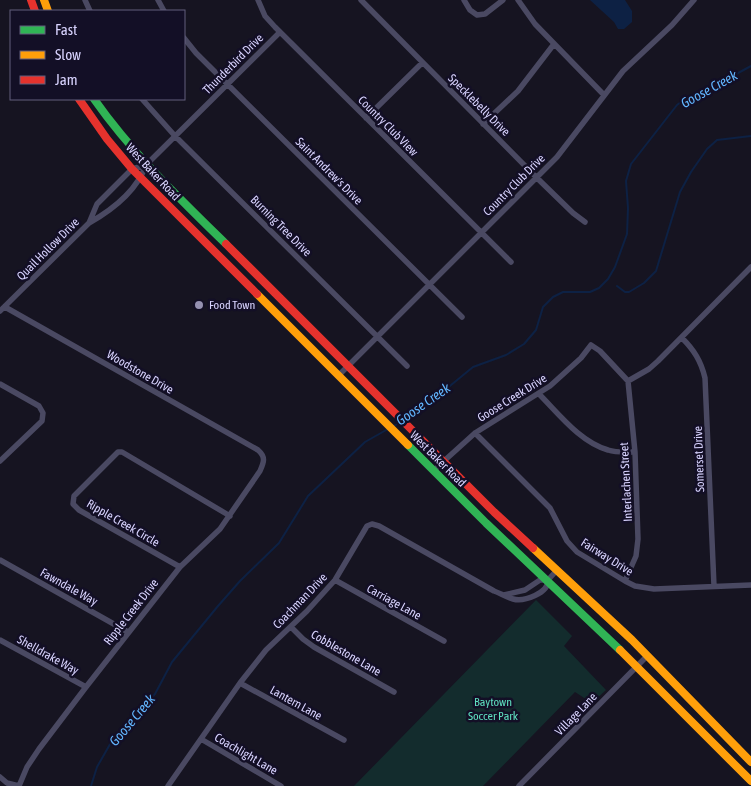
<svg xmlns="http://www.w3.org/2000/svg" width="751" height="786" viewBox="0 0 751 786" font-family="'Asap Condensed',sans-serif">
  <style>
    .green { fill: #132c2d }
    .water { fill: #0d2144 }
    .lines { fill: none; stroke-linecap: round; stroke-linejoin: round }
    .stream { stroke: #0d2144; stroke-width: 2 }
    .street { stroke: #4a4962; stroke-width: 5.5 }
    .fast { stroke: #30b455; stroke-width: 8 }
    .slow { stroke: #ff9f0a; stroke-width: 8 }
    .jam { stroke: #e5322d; stroke-width: 8 }
    .poi-dot { fill: #9591b1; stroke: #130f26; stroke-width: 2 }
    .labels { text-anchor: middle; stroke-width: 5; stroke-linejoin: round; paint-order: stroke }
    .street-label { font-size: 12px; fill: #d9d4ff; stroke: #130f26 }
    .poi-label { font-size: 12px; fill: #d9d4ff; stroke: #130f26; text-anchor: start }
    .park-label { font-size: 12px; fill: #5fe0c0; stroke: #130f26 }
    .water-label { font-size: 14px; font-style: italic; fill: #62b6ff; stroke: #130f26 }
  </style>
  <rect width="100%" height="100%" fill="#161421"/>
  <path class="green" d="M536,600l36,36 -8,10 42,44 -14,13 -17,-11 -92,94h-129z"/>
  <path class="water" d="M590,0h35l7,11v11l-8,7h-6l-4,-7z"/>
  <g class="lines">
    <path class="stream" d="M617,286l8,6h4l15,-9 12,-12 24,-79 11,-20 16,-23 10,-9 34,-4
      M405,420l18,-12 50,-41 33,-12 18,-11 12,-14 7,-23 10,-10 10,-5h27l9,-4 9,-9 7,-12 12,-33 1,-26 -2,-27 5,-17 46,-59 8,-6 31,-14 35,-19
      M392,427l9,-5
      M91,786l6,-19 16,-28 42,-45 17,-32 46,-56 22,-25 39,-38 29,-47 57,-54 23,-13"/>
    <path class="street" d="M85,0l5,11
      M158,0l6,11
      M258,0l7,16 10,11 236,235
      M361,0l175,177 37,36 12,9
      M464,0l6,10 7,5 8,-1 18,-14
      M518,0l17,24 69,71
      M184,38l12,15 266,264
      M142,99l33,37 232,230
      M366,118l56,-55
      M483,124l35,-33 36,-47
      M89,223l8,-19 35,-35 14,-4
      M0,311l89,-88c23,-13 48,-33 57,-58l134,-133
      M682,338c12,12 19,23 23,40l9,208
      M338,376l219,-219 66,-86 49,-46 22,-25
      M0,384l39,22 4,7 -1,8 -42,40
      M539,394c20,20 41,48 69,56 9,3 18,2 27,2
      M475,433l75,75 17,33 10,11 48,29 10,5 19,3 97,-4
      M434,470l41,-37 75,-47 31,-28 10,-13 9,6 28,30 21,-12 9,-8 93,-94
      M0,560l128,72
      M180,567l-101,-57 -6,-6 1,-8 44,-44h4l108,64
      M335,580l109,61
      M625,581l11,-25 2,-17 -3,-87 -7,-71
      M504,595l21,-5 15,-10h8
      M291,627l12,12 11,8 80,45
      M0,640l86,47
      M240,683l104,57
      M201,739l80,47
      M0,777l7,6 12,3 8,-19 12,-18 47,-62 94,-120 40,-38 40,-58c4,-9 6,-14 -2,-21l-253,-143
      M168,786l72,-103 26,-33 41,-39 28,-31 32,-54 5,-2 7,2 115,65c6,2 12,6 19,8 11,3 36,-6 35,-19l9,-10
      M519,786l128,-130"/>
    <path class="fast" d="M94,99c38,54 85,99 132,145
      M408,445l78,78 134,127"/>
    <path class="slow" d="M44,0l4,11
      M257,294l151,151
      M533,548l99,92 119,122
      M620,650l131,131"/>
    <path class="jam" d="M31,0l4,11
      M79,99l28,40 25,30 125,125
      M226,244l268,268 39,36"/>
  </g>
  <circle class="poi-dot" cx="199" cy="305" r="5"/>
  <g class="labels">
    <g class="street-label">
      <text transform="translate(233 64) rotate(-45)" y="4">Thunderbird Drive</text>
      <text transform="translate(479 105) rotate(45)" y="4">Specklebelly Drive</text>
      <text transform="translate(388 126) rotate(45)" y="4">Country Club View</text>
      <text transform="translate(329 171) rotate(45)" y="4">Saint Andrew's Drive</text>
      <text transform="translate(153 172) rotate(47)" y="4">West Baker Road</text>
      <text transform="translate(514 185) rotate(-45)" y="4">Country Club Drive</text>
      <text transform="translate(281 226) rotate(45)" y="4">Burning Tree Drive</text>
      <text transform="translate(48 249) rotate(-45)" y="4">Quail Hollow Drive</text>
      <text transform="translate(140 372) rotate(30)" y="4">Woodstone Drive</text>
      <text transform="translate(512 398) rotate(-32)" y="4">Goose Creek Drive</text>
      <text transform="translate(438 459) rotate(45)" y="4">West Baker Road</text>
      <text transform="translate(699 459) rotate(-92)" y="4">Somerset Drive</text>
      <text transform="translate(626 482) rotate(-93)" y="4">Interlachen Street</text>
      <text transform="translate(123 523) rotate(30)" y="4">Ripple Creek Circle</text>
      <text transform="translate(607 557) rotate(32)" y="4">Fairway Drive</text>
      <text transform="translate(69 587) rotate(29)" y="4">Fawndale Way</text>
      <text transform="translate(300 601) rotate(-46)" y="4">Coachman Drive</text>
      <text transform="translate(394 602) rotate(29)" y="4">Carriage Lane</text>
      <text transform="translate(131 612) rotate(-52)" y="4">Ripple Creek Drive</text>
      <text transform="translate(346 653) rotate(30)" y="4">Cobblestone Lane</text>
      <text transform="translate(48 655) rotate(29)" y="4">Shelldrake Way</text>
      <text transform="translate(296 703) rotate(29)" y="4">Lantern Lane</text>
      <text transform="translate(576 714) rotate(-46)" y="4">Village Lane</text>
      <text transform="translate(246 754) rotate(30)" y="4">Coachlight Lane</text>
    </g>
    <g class="poi-label">
      <text x="209" y="309">Food Town</text>
    </g>
    <g class="park-label">
      <text x="493" y="706">Baytown<tspan x="493" dy="14">Soccer Park</tspan></text>
    </g>
    <g class="water-label">
      <text transform="translate(709 89) rotate(-29)" y="5">Goose Creek</text>
      <text transform="translate(423 404) rotate(-35)" y="5">Goose Creek</text>
      <text transform="translate(132 720) rotate(-50)" y="5">Goose Creek</text>
    </g>
  </g>
  <rect x="10" y="10" width="175" height="90" fill="#130f26" stroke="#625e7d"/>
  <rect x="20" y="26" width="25" height="8" fill="#30b455" stroke="#625e7d"/>
  <text x="55" y="35" font-size="15" fill="#d9d4ff">Fast</text>
  <rect x="20" y="51" width="25" height="8" fill="#ff9f0a" stroke="#625e7d"/>
  <text x="55" y="60" font-size="15" fill="#d9d4ff">Slow</text>
  <rect x="20" y="76" width="25" height="8" fill="#e5322d" stroke="#625e7d"/>
  <text x="55" y="85" font-size="15" fill="#d9d4ff">Jam</text>
</svg>
